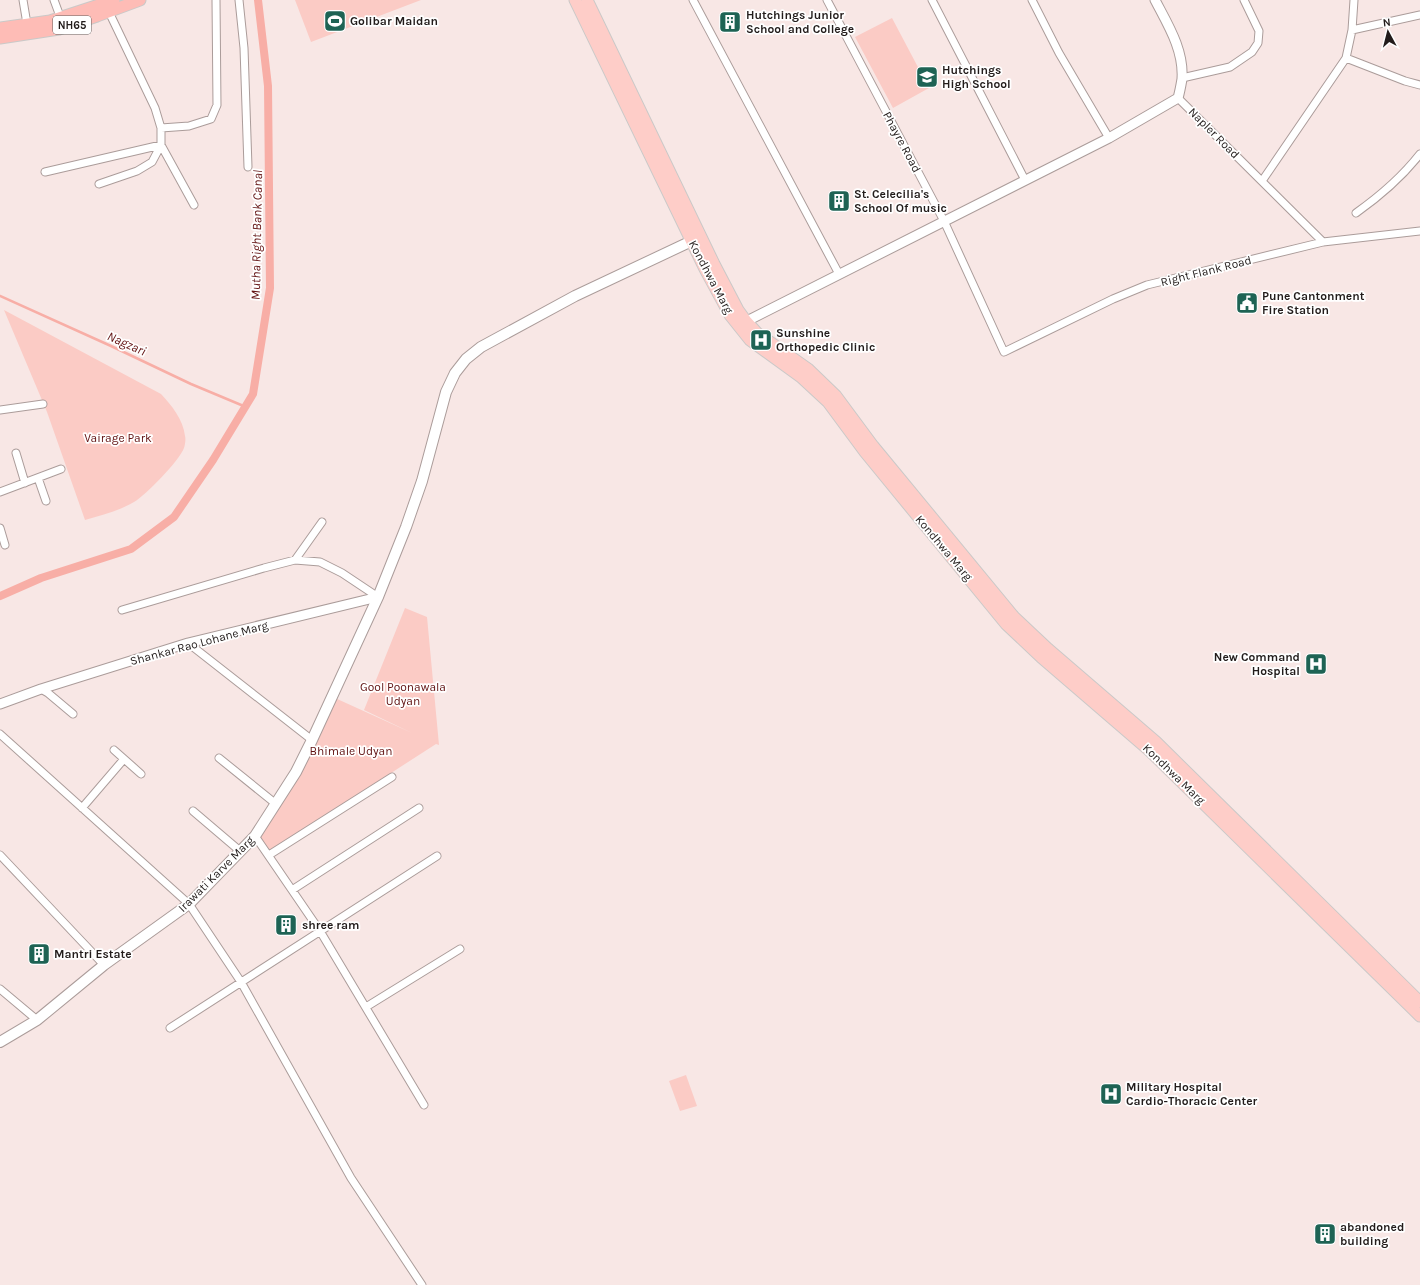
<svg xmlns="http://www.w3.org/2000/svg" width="1420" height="1285" viewBox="0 0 1420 1285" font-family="Karla,sans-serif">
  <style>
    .green { fill: #fbcbc5 }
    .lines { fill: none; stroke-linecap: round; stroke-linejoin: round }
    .stream { stroke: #f8aea6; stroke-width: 2.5 }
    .canal { stroke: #f8aea6; stroke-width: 8 }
    .minor-casing { stroke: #ab9c9a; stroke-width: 9 }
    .tertiary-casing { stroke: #ab9c9a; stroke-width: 11 }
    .secondary-casing { stroke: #ab9c9a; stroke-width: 12 }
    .primary-casing { stroke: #cac9c8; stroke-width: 13 }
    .trunk-casing { stroke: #cac9c8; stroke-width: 13 }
    .minor { stroke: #fff; stroke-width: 7 }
    .tertiary { stroke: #fff; stroke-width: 9 }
    .secondary { stroke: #fff; stroke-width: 10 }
    .primary { stroke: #fecdc8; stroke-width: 11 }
    .trunk { stroke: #febcb6; stroke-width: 11 }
    .labels { text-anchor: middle; stroke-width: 3.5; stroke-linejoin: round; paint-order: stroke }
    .shield { fill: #fff; stroke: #64605f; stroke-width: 1 }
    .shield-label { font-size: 11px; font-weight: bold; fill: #221c1b }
    .poi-label { font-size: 12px; font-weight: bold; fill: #221c1b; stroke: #fff; text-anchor: start }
    .street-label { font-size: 12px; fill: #221c1b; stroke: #fff }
    .park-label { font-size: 12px; fill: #601111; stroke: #fff }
    .water-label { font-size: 13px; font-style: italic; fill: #641515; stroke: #fff }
  </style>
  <rect width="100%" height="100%" fill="#f8e7e5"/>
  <path class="green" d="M295,0h126l-110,42z
    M892,18l37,70 -36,20 -38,-71z
    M4,310l157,84c11,12 22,25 24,42 1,3 0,9 -1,12 -5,13 -38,47 -50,54 -15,9 -32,13 -49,18l-38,-108z
    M405,608l22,9 12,128 -3,-1 -169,109 -11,-15 79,-140 77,35 -48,-23z
    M686,1075l11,31 -17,5 -11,-30z"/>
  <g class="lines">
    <path class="stream" d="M0,296l111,50 80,38 55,23"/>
    <path class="canal" d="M0,596l41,-18 90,-29 43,-32 39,-57 40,-66 17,-106 -2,-202 -10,-86"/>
    <g class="minor-casing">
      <path id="minor" d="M23,0l4,24
        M54,0l7,19
        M239,0l5,48 4,119
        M693,0l146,274
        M827,0l117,221 60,131 109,-53 34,-14 176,-43 97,-11
        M932,0l93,180
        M1032,0l27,53 50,85
        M1352,30l68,-15
        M1346,58l59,23 15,4
        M1182,78l48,-11 22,-15 6,-9 1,-12 -15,-31
        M1178,98l145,144
        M161,128l28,-2 22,-7 6,-14 -1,-105
        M45,172l116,-27 33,60
        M1262,181l84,-123 6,-28 2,-30
        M99,184l38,-13 15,-9 9,-17v-17l-6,-20 -46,-96
        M1356,213c24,-17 46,-36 64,-59
        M0,410l43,-6
        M16,453l9,30
        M38,478l8,23
        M0,492l61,-23
        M0,528l5,17
        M295,560l27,-38
        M122,610l142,-42 31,-8 25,2 22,11 36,24
        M188,643l124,97
        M41,689l7,4 25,21
        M0,734l189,170 52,78 110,196 71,107
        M114,750l27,24
        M219,758l57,46
        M82,808l42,-49
        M193,811l47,40
        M255,836l65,95 104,174
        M0,855l104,110
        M269,855l123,-78
        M292,890l127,-82
        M0,989l37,31
        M366,1007l94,-58
        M170,1028l267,-172"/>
    </g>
    <g class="tertiary-casing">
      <path id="tertiary" d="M741,324l368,-186 69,-40c2,-7 3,-13 4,-19 2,-29 -14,-54 -27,-79
        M0,704l41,-15 147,-46 190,-46"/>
    </g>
    <g class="secondary-casing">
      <path id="secondary" d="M0,1042l37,-22 67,-55 85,-61 66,-68 41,-64 16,-32 66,-143 28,-70 16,-46 24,-89 9,-19 11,-14 15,-12 94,-51 123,-58"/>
    </g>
    <g class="primary-casing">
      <path id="primary" d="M575,0l130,269 25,46 20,25 51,37 27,25 37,50 141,172 35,33 108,93 271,266
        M587,0l127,264 24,46 8,11 11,12 51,36 28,27 37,50 141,171 34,32 108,93 264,260"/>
    </g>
    <g class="trunk-casing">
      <path id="trunk" d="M0,28l50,-7 64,-21
        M0,38l59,-9 38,-13 43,-16"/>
    </g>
    <use href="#minor" class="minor"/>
    <use href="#tertiary" class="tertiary"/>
    <use href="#secondary" class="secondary"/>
    <use href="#primary" class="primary"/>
    <use href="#trunk" class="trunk"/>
  </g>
  <defs>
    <g id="stadium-square" transform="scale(1.15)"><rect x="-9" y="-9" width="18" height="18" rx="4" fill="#1e6354" stroke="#fff"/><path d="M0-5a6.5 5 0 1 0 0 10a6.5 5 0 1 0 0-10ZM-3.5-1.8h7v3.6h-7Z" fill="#fff"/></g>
    <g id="building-square" transform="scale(1.15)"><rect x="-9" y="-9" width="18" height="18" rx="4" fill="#1e6354" stroke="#fff"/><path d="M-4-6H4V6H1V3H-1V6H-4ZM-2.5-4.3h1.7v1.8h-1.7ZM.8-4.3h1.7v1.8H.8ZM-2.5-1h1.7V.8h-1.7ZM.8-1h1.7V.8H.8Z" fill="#fff"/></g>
    <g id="school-square" transform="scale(1.15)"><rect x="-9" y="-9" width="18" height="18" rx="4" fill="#1e6354" stroke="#fff"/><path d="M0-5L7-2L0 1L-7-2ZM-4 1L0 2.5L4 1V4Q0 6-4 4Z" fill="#fff"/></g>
    <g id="civic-square" transform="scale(1.15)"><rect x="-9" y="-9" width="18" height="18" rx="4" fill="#1e6354" stroke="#fff"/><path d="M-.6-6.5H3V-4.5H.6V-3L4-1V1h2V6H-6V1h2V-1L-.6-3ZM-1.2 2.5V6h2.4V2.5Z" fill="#fff"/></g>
    <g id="hospital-square" transform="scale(1.15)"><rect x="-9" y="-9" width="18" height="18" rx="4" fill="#1e6354" stroke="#fff"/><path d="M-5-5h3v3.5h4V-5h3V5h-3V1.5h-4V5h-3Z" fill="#fff"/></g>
  </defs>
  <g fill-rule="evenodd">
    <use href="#stadium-square" x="335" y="21"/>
    <use href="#building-square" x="730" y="22"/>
    <use href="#school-square" x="927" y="77"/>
    <use href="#building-square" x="839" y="201"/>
    <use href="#civic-square" x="1247" y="303"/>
    <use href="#hospital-square" x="761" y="340"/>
    <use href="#hospital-square" x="1316" y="664"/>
    <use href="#building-square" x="286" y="925"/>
    <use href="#building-square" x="39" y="954"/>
    <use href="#hospital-square" x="1111" y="1094"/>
    <use href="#building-square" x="1325" y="1234"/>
  </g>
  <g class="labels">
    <rect class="shield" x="53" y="16" width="38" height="18" rx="3"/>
    <g class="shield-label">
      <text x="72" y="29">NH65</text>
    </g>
    <g class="poi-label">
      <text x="746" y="19">Hutchings Junior<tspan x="746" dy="14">School and College</tspan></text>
      <text x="350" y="25">Golibar Maidan</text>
      <text x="942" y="74">Hutchings<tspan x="942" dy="14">High School</tspan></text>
      <text x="854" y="198">St. Celecilia's<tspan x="854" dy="14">School Of music</tspan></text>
      <text x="1262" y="300">Pune Cantonment<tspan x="1262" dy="14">Fire Station</tspan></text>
      <text x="776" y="337">Sunshine<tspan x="776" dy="14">Orthopedic Clinic</tspan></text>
      <text x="1300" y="661" text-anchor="end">New Command<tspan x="1300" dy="14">Hospital</tspan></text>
      <text x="302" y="929">shree ram</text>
      <text x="54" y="958">Mantri Estate</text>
      <text x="1126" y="1091">Military Hospital<tspan x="1126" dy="14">Cardio-Thoracic Center</tspan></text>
      <text x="1340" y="1231">abandoned<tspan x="1340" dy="14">building</tspan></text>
    </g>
    <g class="street-label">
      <text transform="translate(1214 133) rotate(45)" y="4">Napler Road</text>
      <text transform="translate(902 142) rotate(62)" y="4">Phayre Road</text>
      <text transform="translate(1206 271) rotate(-14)" y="4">Right Flank Road</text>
      <text transform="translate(711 277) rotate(62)" y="4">Kondhwa Marg</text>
      <text transform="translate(944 548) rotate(50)" y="4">Kondhwa Marg</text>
      <text transform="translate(199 643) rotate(-15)" y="4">Shankar Rao Lohane Marg</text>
      <text transform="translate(1174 774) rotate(44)" y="4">Kondhwa Marg</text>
      <text transform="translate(216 874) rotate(-45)" y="4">Irawati Karve Marg</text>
    </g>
    <g class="park-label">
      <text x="118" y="442">Vairage Park</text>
      <text x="403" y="691">Gool Poonawala<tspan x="403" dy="14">Udyan</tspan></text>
      <text x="351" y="755">Bhimale Udyan</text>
    </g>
    <g class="water-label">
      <text transform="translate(256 235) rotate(-89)" y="5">Mutha Right Bank Canal</text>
      <text transform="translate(127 343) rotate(24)" y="5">Nagzari</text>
    </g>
  </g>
  <g transform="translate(1388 32) rotate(353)" stroke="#ffffff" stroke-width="3" paint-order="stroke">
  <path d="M0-3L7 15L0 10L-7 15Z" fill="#221c1b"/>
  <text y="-6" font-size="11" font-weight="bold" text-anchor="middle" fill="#221c1b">N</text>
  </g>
</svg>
